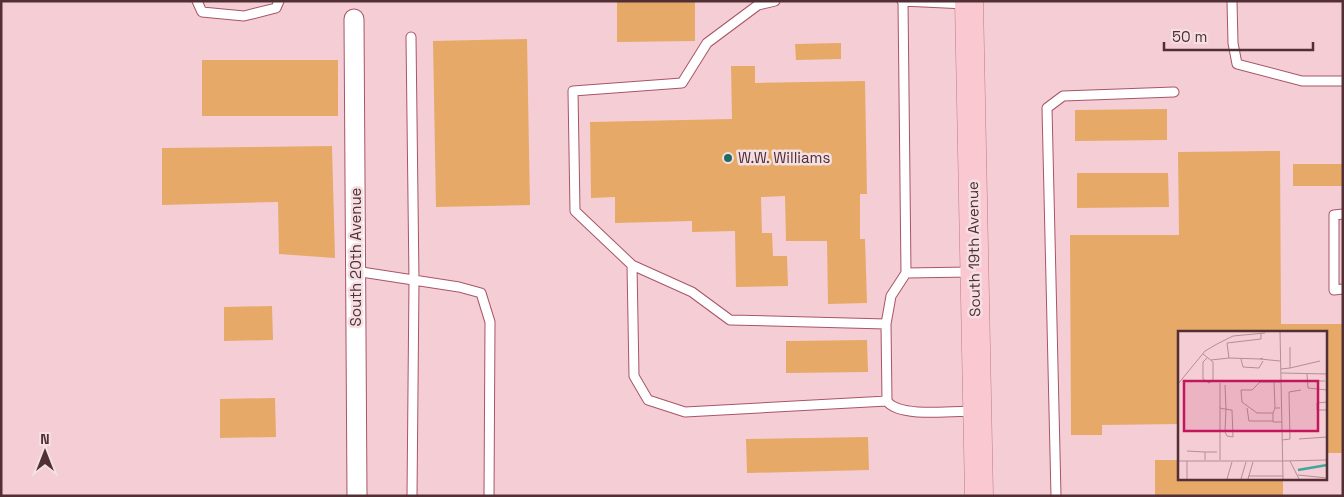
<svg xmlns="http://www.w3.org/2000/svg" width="1344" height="497" viewBox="0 0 1344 497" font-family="'Space Grotesk',sans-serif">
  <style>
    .building { fill: #e6a967 }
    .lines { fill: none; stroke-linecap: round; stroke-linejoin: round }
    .lane-casing { stroke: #a85568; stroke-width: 11 }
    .street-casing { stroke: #a85568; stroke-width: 21 }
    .primary-casing { stroke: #bd7a87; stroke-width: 29 }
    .lane { stroke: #fff; stroke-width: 9 }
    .street { stroke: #fff; stroke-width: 19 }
    .primary { stroke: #fac8d1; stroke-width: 28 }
    .poi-dot { fill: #1f6a63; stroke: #f4e0e3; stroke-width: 2 }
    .labels { text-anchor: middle; stroke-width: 5; stroke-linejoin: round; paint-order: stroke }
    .poi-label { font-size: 15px; fill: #522e35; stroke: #f4e0e3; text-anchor: start }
    .street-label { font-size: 15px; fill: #522e35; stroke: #f4e0e3 }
    .inset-river { fill: none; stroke: #42a69d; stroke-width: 2.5 }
    .inset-road { fill: none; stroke: #b38e94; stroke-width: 1 }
    .view { fill: #c2185b; fill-opacity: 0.15; stroke: #c2185b; stroke-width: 2.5 }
    .inset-edge { fill: none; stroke: #522e35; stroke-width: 2.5 }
  </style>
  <rect width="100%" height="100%" fill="#f4ced4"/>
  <path class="building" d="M617,1h78v40l-78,1z
    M527,39l3,166 -94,2 -3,-166z
    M841,43v16l-45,1 -1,-16z
    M202,60h136v56h-136z
    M731,66h24v17l110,-2 2,113h-7v45h5l2,64 -39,1 -1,-63h-41l-1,-45 -24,1 1,36h10l1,23h14l1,30 -52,1 -1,-56 -43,1v-11l-77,2v-26l-24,1 -1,-76 142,-3z
    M1167,109v31l-92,1v-31z
    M332,146l3,112 -56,-4 -1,-52 -116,3v-57z
    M1280,151l1,173h62v129h-18v-121h-146v92l-77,1v10h-31l-1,-200h109l-1,-83z
    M1293,164h50v22h-50z
    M1077,173h91l1,34 -92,1z
    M272,306l1,34 -49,1v-34z
    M867,340l1,32 -82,1v-32z
    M275,398l1,39 -56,1v-39z
    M868,437l1,33 -122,3 -1,-34z
    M1155,460h24v18h104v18h-128z"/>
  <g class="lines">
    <g class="lane-casing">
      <path id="lane" d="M197,1l5,11 42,4 32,-8 3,-7
        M775,1l-17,4 -51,38 -25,40 -109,8 2,120 57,54 60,27 38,28 156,4 5,-28 15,-23 65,-1
        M902,1l64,3
        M903,1l3,272
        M1232,1l1,42 4,21 65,17h41
        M411,37l3,244 -2,215
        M1343,214l-9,1v75l9,-1
        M632,265l2,111 14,24 37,12 202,-11
        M355,271l104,16 22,6 9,29 -1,174
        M886,324l1,77c11,17 68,10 88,10
        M1056,496l-9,-388 16,-12 111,-4"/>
    </g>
    <g class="street-casing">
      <path id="street" d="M354,19l3,477"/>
    </g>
    <g class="primary-casing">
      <path id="primary" d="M969,1l10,495"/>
    </g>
    <use href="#lane" class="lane"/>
    <use href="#street" class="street"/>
    <use href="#primary" class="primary"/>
  </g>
  <circle class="poi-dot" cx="728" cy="158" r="5"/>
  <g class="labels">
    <g class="poi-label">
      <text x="738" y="163">W.W. Williams</text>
    </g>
    <g class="street-label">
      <text transform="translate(974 249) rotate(-91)" y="5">South 19th Avenue</text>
      <text transform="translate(356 257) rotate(-90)" y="5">South 20th Avenue</text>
    </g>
  </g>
  <g transform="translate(1178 331)">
    <rect width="149" height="149" fill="#f4ced4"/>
    <path class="inset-river" d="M120,139l29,-5"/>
    <path class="inset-road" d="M102,0l3,148M25,23l10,8v18l-4,3 -6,-4v-17l4,-4M85,27l-3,1 20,2M63,28l2,8 16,1 4,-7M82,28l-31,-1 -2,-15 34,-4v-5M33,29l18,-2M112,37l30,-7M103,38l9,-1v-21M103,42l46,1M129,43l1,14 19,2M96,50l1,27M129,50h18M42,52v77M0,53l27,-33 12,-7 16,-8 32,-3M149,71l-10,1v7h10M42,77l4,1h2l4,1h2l1,27 -6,-1 -2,-4 1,-23 -1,-24M69,77l2,13h24M102,77h-5l-2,5h-16l-15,-11 -1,-12h11l8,-8h21M95,82v9h9M25,100h17M121,108l28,-2M104,109l8,-1 -1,-47 12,-2M9,120l18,1M27,129v-8h12M0,130h104M9,130v18M105,130l44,-1M112,130l9,18M120,144l29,3M70,145h35M49,148l5,-17M63,148l5,-17M70,148l5,-17"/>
    <path class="view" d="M6,50h134v50h-134z"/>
    <rect width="149" height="149" class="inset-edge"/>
  </g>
  <rect width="1344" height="497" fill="none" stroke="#522e35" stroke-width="5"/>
  <g transform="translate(45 452)" stroke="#f4e0e3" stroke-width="4" paint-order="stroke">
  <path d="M0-4L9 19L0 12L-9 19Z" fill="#522e35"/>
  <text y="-8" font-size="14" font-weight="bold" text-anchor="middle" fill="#522e35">N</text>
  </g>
  <path d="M1164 42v8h149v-8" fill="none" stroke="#522e35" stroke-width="2.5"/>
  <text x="1172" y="42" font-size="15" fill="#522e35" stroke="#f4e0e3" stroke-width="4" paint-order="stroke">50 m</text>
</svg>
